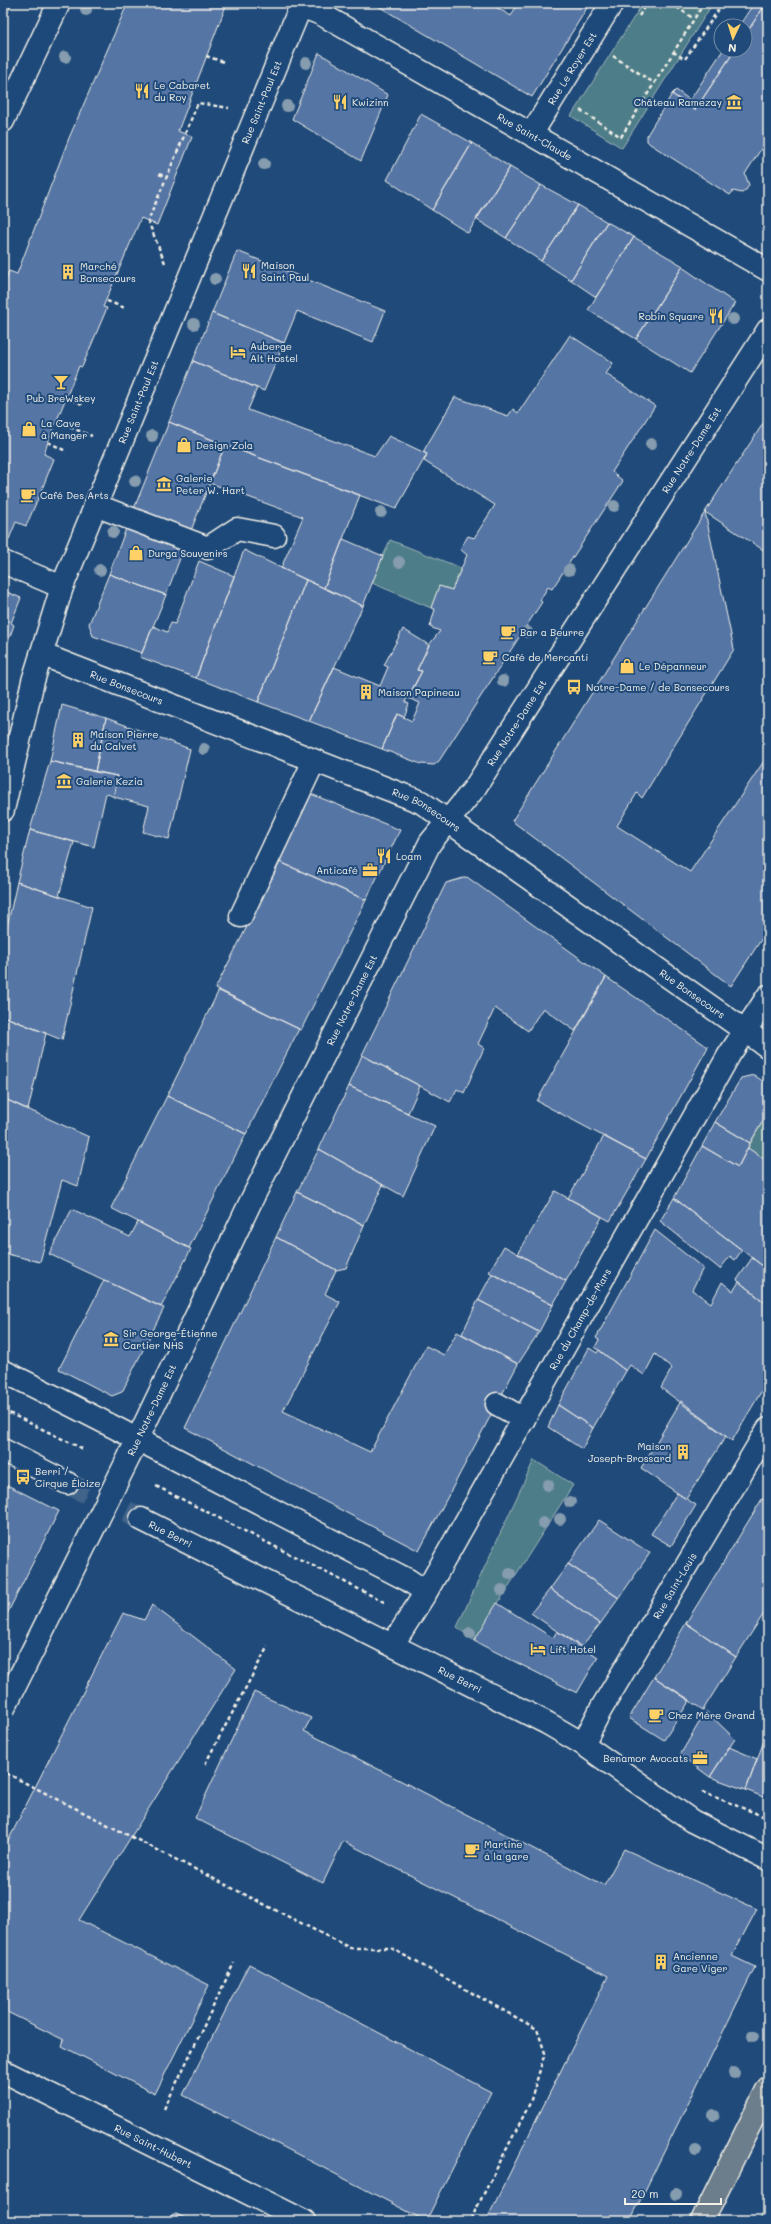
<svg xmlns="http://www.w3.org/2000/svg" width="771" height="2224" viewBox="0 0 771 2224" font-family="Mali,sans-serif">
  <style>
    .green { fill: #4d7d88; stroke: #a0b7b8 }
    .building { fill: #5475a5; stroke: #f4f1e8 }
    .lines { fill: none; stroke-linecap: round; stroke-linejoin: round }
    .minor-tunnel { stroke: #3f638a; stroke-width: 22; stroke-dasharray: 22 11; stroke-linecap: butt }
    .minor-casing { stroke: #f4f1e8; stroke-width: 25 }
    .major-casing { stroke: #f4f1e8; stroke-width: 25 }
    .path { stroke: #f4f1e8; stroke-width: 2.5; stroke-dasharray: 4 3; stroke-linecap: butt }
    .minor { stroke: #1f4a7a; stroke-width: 22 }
    .major { stroke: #6c7d8b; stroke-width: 22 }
    .minor-bridge-casing { stroke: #f4f1e8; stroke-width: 25; stroke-linecap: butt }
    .minor-bridge { stroke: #1f4a7a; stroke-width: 22 }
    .tree { fill: #869caf }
    .labels { text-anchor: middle; stroke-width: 4; stroke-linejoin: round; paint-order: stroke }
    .street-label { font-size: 10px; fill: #f4f1e8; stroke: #1f4a7a }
    .poi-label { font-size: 10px; fill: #f4f1e8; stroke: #1f4a7a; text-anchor: start }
  </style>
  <rect width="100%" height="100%" fill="#1f4a7a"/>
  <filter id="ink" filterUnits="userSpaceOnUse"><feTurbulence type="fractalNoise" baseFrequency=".025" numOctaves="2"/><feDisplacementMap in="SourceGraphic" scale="8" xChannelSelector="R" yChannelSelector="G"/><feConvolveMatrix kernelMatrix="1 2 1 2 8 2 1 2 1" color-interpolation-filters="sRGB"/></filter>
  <g filter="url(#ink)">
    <path class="green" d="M3,3h9l-9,20z
      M643,3h70l-91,145 -51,-32z
      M390,540l71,28 -9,22 -13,-4 -8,22 -59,-25z
      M768,1112v50l-20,-14z
      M534,1460l39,25 -99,156 -17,-14z
      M768,2203v18h-9z"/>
    <path class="building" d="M116,3h111l-49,128 14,6 -35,88 -16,-7 -38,89 4,1 -25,59 -3,-1 -31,76 -4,12 10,5 -14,35 -14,32 -10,-4 -7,17 -6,-2v-251l6,-15 8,3 52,-136 57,-131z
      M373,3h116l22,13 7,-13h72l-58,94z
      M754,3l9,5 -18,27v-9h-6z
      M763,8l5,3v127l-23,36 4,11 -3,5 -4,3 -9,-2 -3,4 -80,-51 -3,-3v-6l25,-41 23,16 40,-60h10v-15z
      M723,50h12l-40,60 -23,-16 4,-4 14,10z
      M319,53l69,42 -27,66 -69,-42z
      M421,114l51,29 -40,67 -45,-30z
      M472,143l38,24 -42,66 -36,-23z
      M510,167l31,18 -35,53 -30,-19z
      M541,185l37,20 -37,56 -35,-23z
      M578,205l29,17 -36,58 -30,-19z
      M607,222l27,15 -38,60 -25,-17z
      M634,237l49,29 -47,73 -48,-29z
      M237,251l148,60 -12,31 -76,-31 -13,32 -72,-30z
      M682,267l53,36 -45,70 -54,-34z
      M212,313l72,30 -20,48 -71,-30z
      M570,335l43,28 -7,11 49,32 -43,66 11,9 -71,108 -4,-2 -8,13 2,2 -103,159 -5,4 -13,-1 -39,-15 15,-35 15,7 8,-18 -12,-5 14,-27 -5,-1 12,-25 11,-14 -10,-4 5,-18 -4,-1 8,-22 13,4 15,-35 -7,-6 8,-13 6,2 21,-33 -71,-44 3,-7 -4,-2 32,-55 53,19 5,-7 5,4z
      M193,361l64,27 -9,22 127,46 14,-20 38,18 -31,55 -171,-64 -56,-23z
      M768,416v137l-63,-41z
      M169,422l56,23 -35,88 -57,-22z
      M225,445l135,50 -36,93 -43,-20 22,-51 -93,-34z
      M705,512l29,137 -92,149 -5,-5 -20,33 73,46 78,-117v174l-37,57 -219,-165z
      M127,526l57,22 -18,47 -57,-21z
      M343,539l40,17 -20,50 -39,-18z
      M244,550l62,30 -48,122 -62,-24z
      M199,561l35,15 -38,102 -56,-21 13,-31 14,6 4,-9 4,1z
      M109,574l57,21 -24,58 -49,-17 -4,-12z
      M306,580l57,26 -54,115 -51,-19z
      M7,592l14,6 -10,25 3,2 -11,31v-62l3,1z
      M403,629l26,16 -12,25 5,1 -17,31 4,2 -5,13 -7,-3 -15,35 -73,-28 25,-54 46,19 8,-19 -4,-2z
      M62,705l44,13 -11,54 -45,-11z
      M106,718l84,31 -21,90 -26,-7 6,-26 -35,-9 3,-21 -22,-4z
      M50,761l67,15 -3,21 -8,-4 -12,54 -64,-17z
      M306,792l94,38 -34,70 -93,-41z
      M30,830l44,12 -15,54 -42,-14z
      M280,862l86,38 -65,130 -86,-41z
      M467,877l139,100 -31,54 -32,-23 -15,23 -33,-23 -17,36 6,4 -20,45 -7,-4 -7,13 -88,-47 84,-172z
      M17,882l75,25 -30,133 -59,-24v-71z
      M606,977l102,70 -62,112 -109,-58z
      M219,990l80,39 -53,105 -79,-38z
      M3,1016l43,17 -18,77 -25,-12z
      M362,1055l58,31 -12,27 -59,-27z
      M754,1075l14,10v27l-18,31 -35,-21 26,-44z
      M349,1086l86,40 -32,70 -84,-47z
      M167,1096l79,38 -57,114 -78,-40z
      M3,1098l86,39 -11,49 -16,-6 -22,82 -37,-9z
      M715,1122l35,21 -12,24 -36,-21z
      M604,1136l42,23 -36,62 -42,-23z
      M702,1146l36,21 10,-19 20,14v108l-94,-72z
      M319,1149l64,36 -19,40 -67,-33z
      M555,1191l47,26 -36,64 -48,-27z
      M297,1192l67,33 -18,43 -10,2 -60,-33z
      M674,1198l68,52 -7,10 -5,-4 -10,13 -60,-48z
      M72,1209l58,28 8,-15 53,27 -30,58 -112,-53z
      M655,1230l48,38 -11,22 19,13 11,-21 11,9 6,-9 29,23v75l-36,61 -71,-53 11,-20 -17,-14 -11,21 -14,-10 -4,6 -31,-24 4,-7 -3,-2z
      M276,1237l60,33 -11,24 15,8 -57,109 87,41 56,-106 18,9 13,-23 61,32 -99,187 -234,-123z
      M504,1246l62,35 -13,24 -64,-33z
      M752,1258l16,12v35l-31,-25z
      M492,1274l61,31 -14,27 -61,-32z
      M104,1280l60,28 -42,84 -10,4 -53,-27z
      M478,1300l61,32 -21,32 -56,-30z
      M589,1348l8,5 2,-3 27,21 -33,57 -35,-23z
      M681,1401l45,35 -40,63 -45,-31z
      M558,1405l35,23 -11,21 -34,-22z
      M3,1483l56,28 -56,111z
      M677,1493l19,12 -25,41 -20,-12z
      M762,1499l6,1v107l-32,50 -50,-34z
      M599,1520l51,33 -31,45 -51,-34z
      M568,1564l51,34 -19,26 -50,-35z
      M550,1589l50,35 -19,24 -50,-35z
      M497,1603l56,35 4,-7 41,26 -21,36 -103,-52z
      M152,1605l84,64 -157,251 130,65 -54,109 -93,-48 2,-6 -61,-30v-169l4,2 116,-230 21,7z
      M686,1623l50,34 -33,53 -49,-33z
      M654,1677l36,23 -26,40 -35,-22z
      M254,1692l57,26 -7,13 300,154 20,-36 133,60 -25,47 23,11 -125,254h-144l122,-245 -265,-135 -20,42 -128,-65z
      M706,1711l29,28 -25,38 -30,-22z
      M768,1730v69l-22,-9z
      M729,1747l28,12 -11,31 -36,-13z
      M249,1964l242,128 -65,129 -243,-126z
      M173,2214h3l16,7h-26z"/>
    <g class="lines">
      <path class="minor-tunnel" d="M67,1483l74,36"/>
      <g class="minor-casing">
        <g id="minor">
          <path id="s1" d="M301,6l20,8 447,256"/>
          <path d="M3,121l56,-118"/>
          <path id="s2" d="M532,133l80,-130"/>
          <path d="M95,505l113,43 29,-19 37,7"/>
          <path d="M3,562l59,25"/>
          <path id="s3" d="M41,654l380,148 347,245"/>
          <path id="s4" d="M3,810l30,-129 29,-94 240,-584"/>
          <path d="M241,916l73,-155"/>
          <path d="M3,1371c136,67 270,140 405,209l18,12"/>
          <path d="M497,1404l27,15"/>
          <path d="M3,1450l64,33"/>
          <path id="s5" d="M130,1455l120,-252 180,-360 44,-54 294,-459"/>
          <path id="s6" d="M141,1519l406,204 36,21 109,77 76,38"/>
          <path id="s7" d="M393,1644l33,-52 303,-537 39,-59"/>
          <path id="s8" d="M583,1744l18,-35 167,-280"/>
          <path id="s9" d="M3,2071l301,150"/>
        </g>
      </g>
      <g class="major-casing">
        <path id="major" d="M702,2221l66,-133"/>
      </g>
      <path class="path" d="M671,3l23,16
        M639,16l8,-13
        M673,52l12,7 38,-56
        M206,56l18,6
        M613,56l41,27
        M580,110l41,27 83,-134
        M159,174l7,3
        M165,263l-17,-42 50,-118 31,5
        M107,301l18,7
        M66,397l18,8
        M57,422l35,14
        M48,442l18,9
        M3,1410l80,39
        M156,1486l230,117
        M205,1764l63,-118
        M6,1773l344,175h41l146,81 8,24 -15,50 -60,118
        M702,1792l66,26
        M164,2109l70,-146
        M767,2193h1"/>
      <use href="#minor" class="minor"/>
      <use href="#major" class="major"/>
      <g class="minor-bridge-casing">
        <path id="minor-bridge" d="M3,1710l127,-255"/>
      </g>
      <use href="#minor-bridge" class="minor-bridge"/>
    </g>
    <g class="tree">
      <circle cx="86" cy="10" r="6"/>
      <circle cx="65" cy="57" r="6"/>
      <circle cx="306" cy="63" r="6"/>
      <circle cx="287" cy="106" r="6"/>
      <circle cx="264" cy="164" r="6"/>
      <circle cx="215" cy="279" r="6"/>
      <circle cx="733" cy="319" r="6"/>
      <circle cx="194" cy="324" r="6"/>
      <circle cx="152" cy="436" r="6"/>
      <circle cx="651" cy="444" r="6"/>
      <circle cx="135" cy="481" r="6"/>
      <circle cx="614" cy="506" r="6"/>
      <circle cx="381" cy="512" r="6"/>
      <circle cx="113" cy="532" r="6"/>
      <circle cx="399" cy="562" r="6"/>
      <circle cx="100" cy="570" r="6"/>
      <circle cx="569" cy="570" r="6"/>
      <circle cx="527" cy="632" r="6"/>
      <circle cx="503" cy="681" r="6"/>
      <circle cx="204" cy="749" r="6"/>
      <circle cx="548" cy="1485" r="6"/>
      <circle cx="570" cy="1502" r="6"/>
      <circle cx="560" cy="1519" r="6"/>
      <circle cx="543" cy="1523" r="6"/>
      <circle cx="510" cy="1574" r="6"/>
      <circle cx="502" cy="1590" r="6"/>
      <circle cx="470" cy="1633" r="6"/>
      <circle cx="753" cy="2036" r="6"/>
      <circle cx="734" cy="2073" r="6"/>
      <circle cx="714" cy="2115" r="6"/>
      <circle cx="696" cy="2150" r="6"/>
      <circle cx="676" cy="2194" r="6"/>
    </g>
  </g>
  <defs>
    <g id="restaurant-bare" transform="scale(1.2)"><path d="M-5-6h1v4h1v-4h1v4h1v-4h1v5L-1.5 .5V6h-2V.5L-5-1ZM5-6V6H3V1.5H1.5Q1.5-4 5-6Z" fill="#ffd166" stroke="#1f4a7a" stroke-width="2.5" paint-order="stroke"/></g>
    <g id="museum-bare" transform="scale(1.2)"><path d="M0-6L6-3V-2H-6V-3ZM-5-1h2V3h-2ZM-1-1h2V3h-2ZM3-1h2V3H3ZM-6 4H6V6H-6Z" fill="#ffd166" stroke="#1f4a7a" stroke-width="2.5" paint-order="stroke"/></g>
    <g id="building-bare" transform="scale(1.2)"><path d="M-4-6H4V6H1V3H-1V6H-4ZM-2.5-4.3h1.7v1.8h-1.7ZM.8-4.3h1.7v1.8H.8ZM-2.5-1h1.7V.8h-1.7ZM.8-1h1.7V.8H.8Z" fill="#ffd166" stroke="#1f4a7a" stroke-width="2.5" paint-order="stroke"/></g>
    <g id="hotel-bare" transform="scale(1.2)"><path d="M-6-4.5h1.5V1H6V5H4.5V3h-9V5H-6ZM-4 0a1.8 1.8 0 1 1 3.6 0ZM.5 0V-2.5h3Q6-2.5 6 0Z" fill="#ffd166" stroke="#1f4a7a" stroke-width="2.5" paint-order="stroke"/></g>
    <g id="bar-bare" transform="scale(1.2)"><path d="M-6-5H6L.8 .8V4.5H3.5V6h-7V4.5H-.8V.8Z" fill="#ffd166" stroke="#1f4a7a" stroke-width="2.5" paint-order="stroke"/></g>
    <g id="shop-bare" transform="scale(1.2)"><path d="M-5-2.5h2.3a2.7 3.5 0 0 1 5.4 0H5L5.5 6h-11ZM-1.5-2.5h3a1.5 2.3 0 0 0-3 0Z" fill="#ffd166" stroke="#1f4a7a" stroke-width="2.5" paint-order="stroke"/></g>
    <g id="cafe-bare" transform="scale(1.2)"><path d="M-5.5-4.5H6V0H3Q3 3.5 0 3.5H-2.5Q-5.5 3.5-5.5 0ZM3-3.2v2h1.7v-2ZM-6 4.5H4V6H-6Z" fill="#ffd166" stroke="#1f4a7a" stroke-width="2.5" paint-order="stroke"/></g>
    <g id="bus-bare" transform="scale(1.2)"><path d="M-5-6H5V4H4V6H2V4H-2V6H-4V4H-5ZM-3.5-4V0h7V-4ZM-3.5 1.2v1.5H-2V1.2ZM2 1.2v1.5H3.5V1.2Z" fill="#ffd166" stroke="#1f4a7a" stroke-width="2.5" paint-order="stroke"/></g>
    <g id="office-bare" transform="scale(1.2)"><path d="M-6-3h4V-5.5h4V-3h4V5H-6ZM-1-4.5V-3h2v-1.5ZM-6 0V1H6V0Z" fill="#ffd166" stroke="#1f4a7a" stroke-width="2.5" paint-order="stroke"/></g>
  </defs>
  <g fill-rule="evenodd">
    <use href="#restaurant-bare" x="142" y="91"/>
    <use href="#restaurant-bare" x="340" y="102"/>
    <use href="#museum-bare" x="734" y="102"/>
    <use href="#restaurant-bare" x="249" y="271"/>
    <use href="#building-bare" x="68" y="272"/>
    <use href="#restaurant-bare" x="716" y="316"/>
    <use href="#hotel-bare" x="238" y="352"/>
    <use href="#bar-bare" x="61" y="382"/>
    <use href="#shop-bare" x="29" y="429"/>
    <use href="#shop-bare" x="184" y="445"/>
    <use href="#museum-bare" x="164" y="484"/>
    <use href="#cafe-bare" x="28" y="495"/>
    <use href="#shop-bare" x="136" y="553"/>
    <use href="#cafe-bare" x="508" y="632"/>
    <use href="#cafe-bare" x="490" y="657"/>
    <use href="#shop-bare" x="627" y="666"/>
    <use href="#bus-bare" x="574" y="687"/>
    <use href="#building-bare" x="366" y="692"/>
    <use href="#building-bare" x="78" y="740"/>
    <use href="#museum-bare" x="64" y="781"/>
    <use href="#restaurant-bare" x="384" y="856"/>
    <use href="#office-bare" x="370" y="870"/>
    <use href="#museum-bare" x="111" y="1339"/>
    <use href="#building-bare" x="683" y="1452"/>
    <use href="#bus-bare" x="23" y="1477"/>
    <use href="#hotel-bare" x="538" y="1649"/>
    <use href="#cafe-bare" x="656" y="1715"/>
    <use href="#office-bare" x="700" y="1758"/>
    <use href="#cafe-bare" x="472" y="1850"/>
    <use href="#building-bare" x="661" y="1962"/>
  </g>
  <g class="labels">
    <g class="street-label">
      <text dy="4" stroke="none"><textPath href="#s2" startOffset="76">Rue Le Royer Est</textPath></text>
      <text dy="4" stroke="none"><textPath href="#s4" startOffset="755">Rue Saint-Paul Est</textPath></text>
      <text dy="4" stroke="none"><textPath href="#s1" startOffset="268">Rue Saint-Claude</textPath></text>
      <text dy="4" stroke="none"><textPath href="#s4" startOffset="431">Rue Saint-Paul Est</textPath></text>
      <text dy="4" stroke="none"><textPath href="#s5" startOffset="1154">Rue Notre-Dame Est</textPath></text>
      <text dy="4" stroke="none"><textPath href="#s3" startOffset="92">Rue Bonsecours</textPath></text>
      <text dy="4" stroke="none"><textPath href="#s5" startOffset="830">Rue Notre-Dame Est</textPath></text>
      <text dy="4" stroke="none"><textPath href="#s3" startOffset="416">Rue Bonsecours</textPath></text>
      <text dy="4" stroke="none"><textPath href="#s3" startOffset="740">Rue Bonsecours</textPath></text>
      <text dy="4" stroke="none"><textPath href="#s5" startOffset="506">Rue Notre-Dame Est</textPath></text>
      <text dy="4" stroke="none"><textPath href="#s7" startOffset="375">Rue du Champ-de-Mars</textPath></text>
      <text dy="4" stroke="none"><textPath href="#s5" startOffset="50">Rue Notre-Dame Est</textPath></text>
      <text dy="4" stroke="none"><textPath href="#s6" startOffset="33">Rue Berri</textPath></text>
      <text dy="4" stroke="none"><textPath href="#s8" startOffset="183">Rue Saint-Louis</textPath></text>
      <text dy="4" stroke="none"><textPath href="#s6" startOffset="357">Rue Berri</textPath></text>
      <text dy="4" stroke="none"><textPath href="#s9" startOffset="168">Rue Saint-Hubert</textPath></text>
    </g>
    <g class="poi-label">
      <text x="154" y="89">Le Cabaret<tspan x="154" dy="12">du Roy</tspan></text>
      <text x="352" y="106">Kwizinn</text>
      <text x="722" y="106" text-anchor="end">Château Ramezay</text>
      <text x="261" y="269">Maison<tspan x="261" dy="12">Saint Paul</tspan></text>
      <text x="80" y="270">Marché<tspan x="80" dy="12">Bonsecours</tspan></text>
      <text x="704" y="320" text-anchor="end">Robin Square</text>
      <text x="250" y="350">Auberge<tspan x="250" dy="12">Alt Hostel</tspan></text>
      <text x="61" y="402" text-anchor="middle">Pub BreWskey</text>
      <text x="41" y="427">La Cave<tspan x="41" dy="12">à Manger</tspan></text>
      <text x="196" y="449">Design Zola</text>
      <text x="176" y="482">Galerie<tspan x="176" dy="12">Peter W. Hart</tspan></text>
      <text x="40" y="499">Café Des Arts</text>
      <text x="148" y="557">Durga Souvenirs</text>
      <text x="520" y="636">Bar a Beurre</text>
      <text x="502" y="661">Café de Mercanti</text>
      <text x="639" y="670">Le Dépanneur</text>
      <text x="586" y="691">Notre-Dame / de Bonsecours</text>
      <text x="378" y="696">Maison Papineau</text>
      <text x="90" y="738">Maison Pierre<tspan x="90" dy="12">du Calvet</tspan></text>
      <text x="76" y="785">Galerie Kezia</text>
      <text x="396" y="860">Loam</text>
      <text x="358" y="874" text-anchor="end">Anticafé</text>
      <text x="123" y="1337">Sir George-Étienne<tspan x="123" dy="12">Cartier NHS</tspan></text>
      <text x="671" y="1450" text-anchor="end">Maison<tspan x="671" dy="12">Joseph-Brossard</tspan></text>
      <text x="35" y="1475">Berri /<tspan x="35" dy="12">Cirque Éloize</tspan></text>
      <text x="550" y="1653">Lift Hotel</text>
      <text x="668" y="1719">Chez Mère Grand</text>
      <text x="688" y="1762" text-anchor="end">Benamor Avocats</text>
      <text x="484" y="1848">Martine<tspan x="484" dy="12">à la gare</tspan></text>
      <text x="673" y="1960">Ancienne<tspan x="673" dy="12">Gare Viger</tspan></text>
    </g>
  </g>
  <rect width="771" height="2224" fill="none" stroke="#1f4a7a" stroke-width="16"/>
  <rect x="8" y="8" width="755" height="2208" fill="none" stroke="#f4f1e8" stroke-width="1.5" filter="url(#ink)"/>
  <g transform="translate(733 38) rotate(184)"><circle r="19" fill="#1f4a7a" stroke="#748da6"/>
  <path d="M0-3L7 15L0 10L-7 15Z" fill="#ffd166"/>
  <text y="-6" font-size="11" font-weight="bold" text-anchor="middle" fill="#f4f1e8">N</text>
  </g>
  <path d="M625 2198v6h96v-6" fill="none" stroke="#f4f1e8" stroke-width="2"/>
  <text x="631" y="2198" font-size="12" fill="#f4f1e8" stroke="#1f4a7a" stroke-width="3" paint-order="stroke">20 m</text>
</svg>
